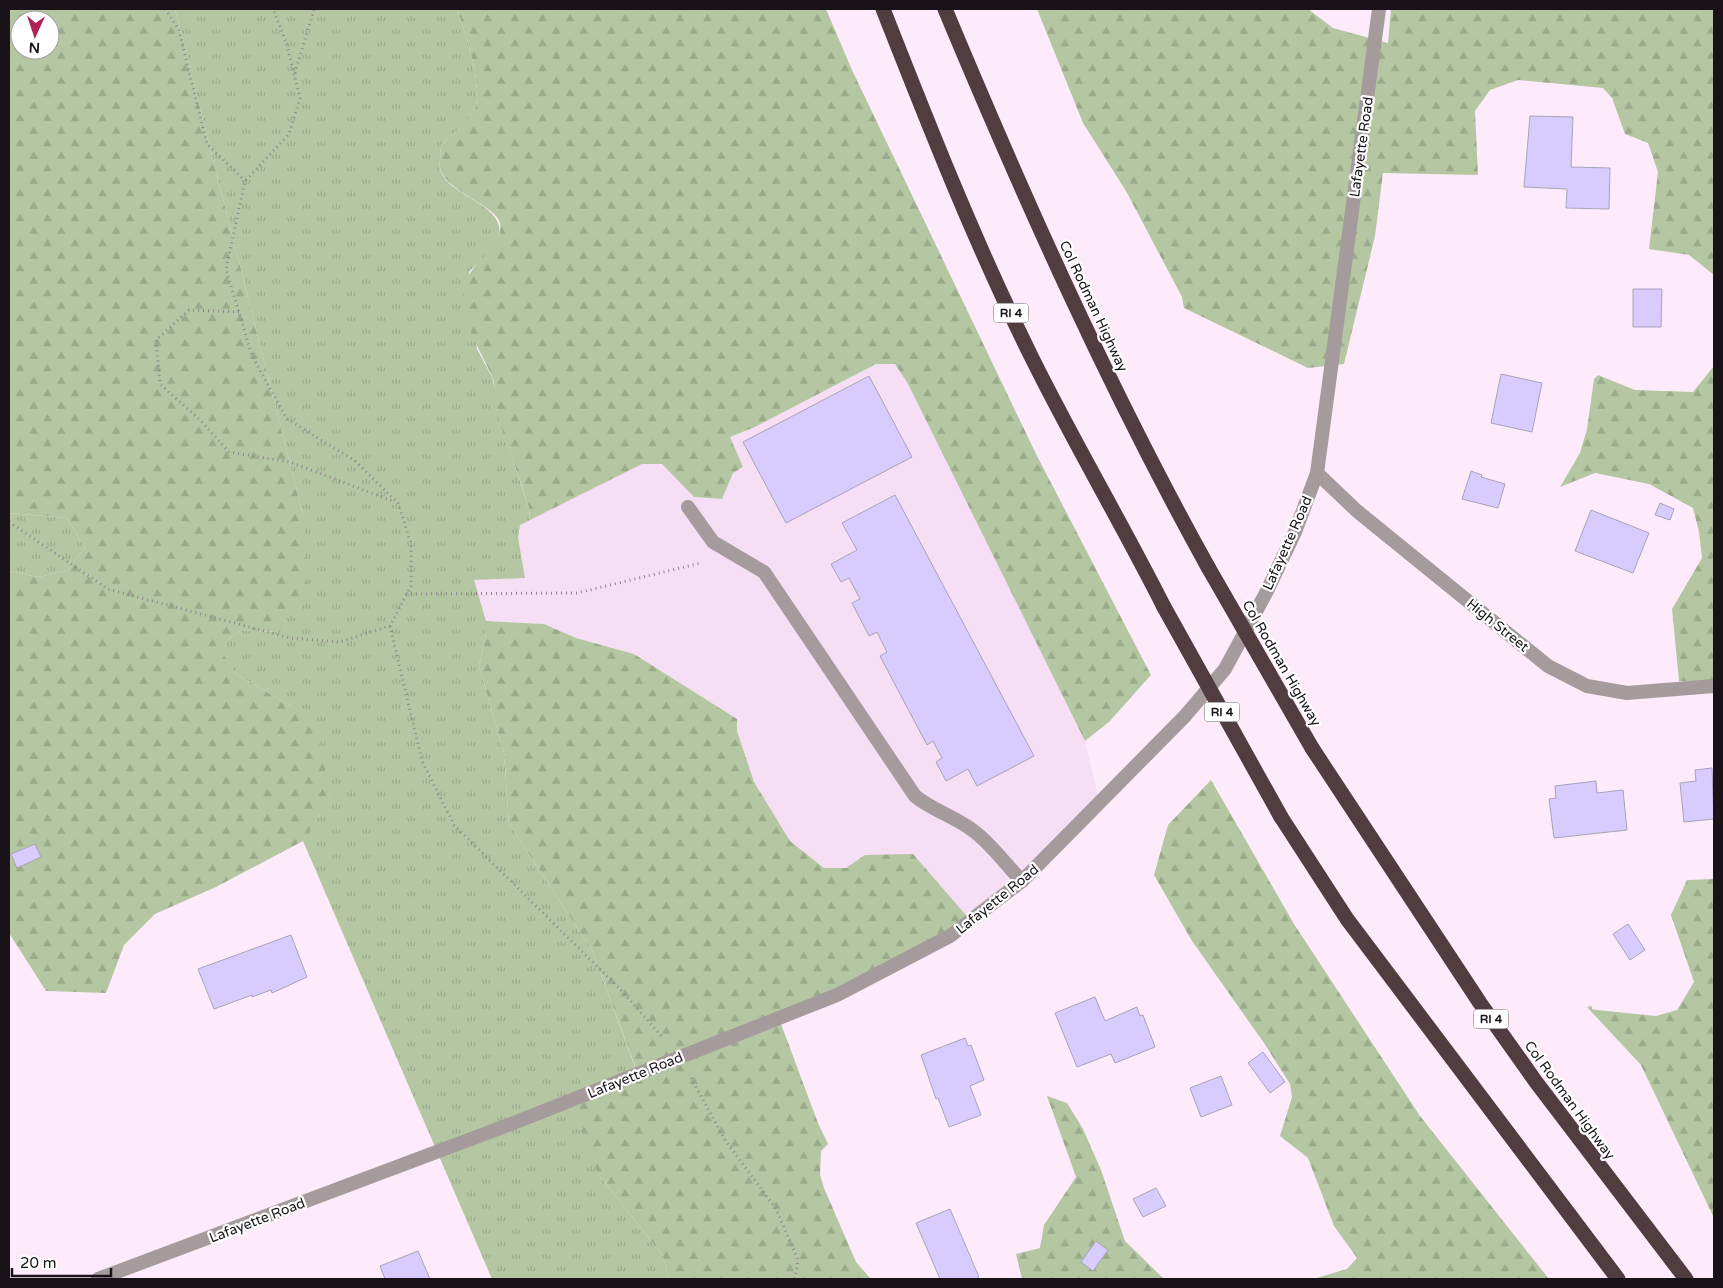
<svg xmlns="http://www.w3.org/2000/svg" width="1723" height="1288" viewBox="0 0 1723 1288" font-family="'Varela Round',sans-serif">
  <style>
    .built { fill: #f6def5 }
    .grass { fill: url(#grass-tufts) }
    .forest { fill: url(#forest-firs); fill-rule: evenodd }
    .building { fill: #d8ccfe; stroke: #a7a3b7 }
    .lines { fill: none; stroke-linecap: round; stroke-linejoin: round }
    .path { stroke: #918591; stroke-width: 3; stroke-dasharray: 1 4; stroke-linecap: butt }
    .service { stroke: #a69b9c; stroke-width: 14 }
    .minor { stroke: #a69b9c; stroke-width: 14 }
    .tertiary { stroke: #a69b9c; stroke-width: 14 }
    .motorway { stroke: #513c3f; stroke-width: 15 }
    .motorway-bridge { stroke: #513c3f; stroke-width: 15 }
    .labels { text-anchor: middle; stroke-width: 4.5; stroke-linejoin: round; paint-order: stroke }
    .shield { fill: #fff; stroke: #5e5a5e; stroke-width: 1 }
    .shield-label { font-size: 12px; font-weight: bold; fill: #191319 }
    .street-label { font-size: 14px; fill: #191319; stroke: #fff }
  </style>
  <defs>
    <pattern id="grass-tufts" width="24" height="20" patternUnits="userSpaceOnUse" patternTransform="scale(1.25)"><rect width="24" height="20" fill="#b4c7a2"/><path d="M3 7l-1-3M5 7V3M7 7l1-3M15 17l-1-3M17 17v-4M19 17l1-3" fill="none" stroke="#9aaa8b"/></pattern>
    <pattern id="forest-firs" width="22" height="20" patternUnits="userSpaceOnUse" patternTransform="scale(1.25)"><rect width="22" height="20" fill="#b4c7a2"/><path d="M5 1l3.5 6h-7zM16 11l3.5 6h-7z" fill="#9aaa8b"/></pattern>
  </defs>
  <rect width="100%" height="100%" fill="#fdebfc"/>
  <path class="built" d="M876,364h19l13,20 177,357 16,67 -130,113 -106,-66 -19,13h-22l-34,-27 -36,-59 -17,-51v-12l-103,-65 -58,-16 -32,-14 -58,-3 -12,-41 51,-2 -7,-41 1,-12 123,-61h20l32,33 36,-60 25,-10z"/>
  <path class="grass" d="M175,9h282c8,22 28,82 17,102 -5,10 -24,25 -33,34 0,8 -3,20 0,27 12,28 74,34 55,72 -4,8 -20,20 -27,28l8,77 15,28 5,18 2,24 30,89 1,12 -10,5 -2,12 7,41 -51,2 12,41v13l-7,32 25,87 5,71 83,126 43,117 -1,10 -36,97 65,82 6,23h-177l-189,-438 27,-44 -37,-90 -57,-33 -13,-19 4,-15 15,-10 35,2 26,-117z
    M9,513l58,5 18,30 -18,23 -29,6 -29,-6z"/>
  <path class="forest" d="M9,9h166l128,506 5,75 -31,42 -35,-2 -15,10 -3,15 12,19 57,33 24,24 13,67 -27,43 -87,46 -61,27 -31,31 -18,48 -60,-2 -37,-58v-362l29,6 29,-6 18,-23 -18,-30 -58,-5zM20,20h30v30h-30z
    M457,9h369l26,61 184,384 115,221 -42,47 -24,19 -177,-357 -13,-20h-19l-121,63 -25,10 13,30 -10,6 -11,26 -28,-2 -32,-33h-20l-112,56 -1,-12c-9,-29 -20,-58 -30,-87 -4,-14 -1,-30 -7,-45 -11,-24 -28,-50 -29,-78 -1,-37 42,-46 37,-75 -3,-16 -51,-31 -59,-52 -3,-7 0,-18 0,-26 9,-9 27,-24 33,-34 11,-20 -9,-80 -17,-102z
    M1037,9h271l25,19 55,15 3,-34h323v276v-10l-25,-20 -40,-6 9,-77 -10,-29 -23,-9 -13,-36 -9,-10 -85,-8 -28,10 -15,21 3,64 -95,-2 -8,63 -31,128 -36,4 -124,-60 -2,-11 -56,-106 -43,-68z
    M1714,366v317l-35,-2 -7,-72 30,-51 -3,-26 -6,-24 -44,-24 -54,-11 -35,14 20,-34 7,-24 7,-50 4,-4 37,15 58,2z
    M486,621l58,3 32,14 58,16 103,65v12l17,51 36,59 34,27h22l19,-13 48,-1 58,67 -190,103 37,99 10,21 -7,7 -1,24 4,13 32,74 15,17h-202l-6,-23 -65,-82 -26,-67 62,-29 1,-12 -43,-116 -83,-126 -5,-71 -25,-87 7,-32z
    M1211,780l83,144 126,192 129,163h-236l34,-10 10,-11 -23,-32 -26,-68 -28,-22 12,-39 -2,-13 -26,-41 -72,-102 -38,-66 14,-50z
    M1714,879v339l-73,-153 -54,-58 5,-1v3l5,1 59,6 21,-6 17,-28 -23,-67 16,-35z
    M1047,1096l20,7 16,26 18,41 24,71 39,38h-142l-6,-25 24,-6 4,-23 32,-48z"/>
  <path class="building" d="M1530,116l43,1 -2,50 39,1 -1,41 -43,-1 1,-19 -43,-2z
    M1633,289h29l-1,38h-28z
    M1501,374l41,9 -10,49 -41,-9z
    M869,376l43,81 -126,66 -43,-81z
    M1471,471l11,4 -1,2 24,7 -7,24 -36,-9z
    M895,495l139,261 -57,30 -9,-17 -22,12 -10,-19 6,-4 -9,-17 -6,4 -47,-89 7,-4 -10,-20 -8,4 -17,-33 8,-4 -11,-21 -8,4 -10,-18 26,-14 -15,-27z
    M1660,503l14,6 -4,11 -15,-5z
    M1591,510l58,23 -16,40 -58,-22z
    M1712,768l2,51 -30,3 -4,-39 16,-2 -1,-11z
    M1596,781l1,12 26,-3 4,40 -73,8 -5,-39 7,-1 -1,-12z
    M35,844l6,13 -24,11 -6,-14z
    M1628,924l17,26 -15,10 -17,-26z
    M291,935l16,42 -35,16 -1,-3 -19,7v-2l-38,14 -16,-40z
    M1095,997l10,24 32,-14 3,9 3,-1 12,32 -40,16 -4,-9 -34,13 -22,-54z
    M965,1038l3,8 3,-1 13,35 -14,6 11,29 -32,12 -11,-29 -2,1 -15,-44z
    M1263,1052l22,30 -15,11 -22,-30z
    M1221,1076l11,29 -31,12 -11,-29z
    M1156,1188l10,18 -23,11 -10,-18z
    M950,1209l29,68 -4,2h-35l-24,-56z
    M1096,1241l12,9 -15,21 -12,-9z
    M418,1251l12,28h-45l-5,-13z"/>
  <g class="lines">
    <path class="path" d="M165,9l14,21 28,114 38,37
      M295,73l19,-64
      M239,312l-50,-2 -33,30 4,44 41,37 28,31 61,10 105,40
      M9,522l99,67 182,49 49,4 51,-16 21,-40v-42l-13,-41 -43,-42 -68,-42 -35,-63 -26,-87 19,-88 44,-47 11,-36 -14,-56 -13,-33
      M406,594l171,-1 124,-30
      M390,626l32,135 32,64 167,165 42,48
      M691,1078l34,62 51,69 22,51 -3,19"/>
    <path class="service" d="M688,507l25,35 51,30 151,224c17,14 38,20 56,33 19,13 35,36 51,52"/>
    <path class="minor" d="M1317,473l40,38 191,155 39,20 40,7 87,-7"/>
    <path class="tertiary" d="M98,1279l413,-155 326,-129 113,-59 72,-55 163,-165 40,-47 42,-78 28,-59 22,-59 62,-464"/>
    <path class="motorway" d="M883,9c46,117 92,234 148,347 42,85 90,166 133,251
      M945,9c79,189 163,378 263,558
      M1312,748l168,255 56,79 150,197
      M1281,817l66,102 271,360"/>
    <path class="motorway-bridge" d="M1208,567l104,181
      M1164,607l117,210"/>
  </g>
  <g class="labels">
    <g class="shield">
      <rect x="993.5" y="303.5" width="35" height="19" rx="4"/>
      <rect x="1204.5" y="702.5" width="35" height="19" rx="4"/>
      <rect x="1473.5" y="1009.5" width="35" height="19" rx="4"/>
    </g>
    <g class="shield-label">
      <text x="1011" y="317">RI 4</text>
      <text x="1222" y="716">RI 4</text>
      <text x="1491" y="1023">RI 4</text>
    </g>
    <g class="street-label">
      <text transform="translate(1361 147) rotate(-82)" y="5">Lafayette Road</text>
      <text transform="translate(1094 306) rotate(65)" y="5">Col Rodman Highway</text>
      <text transform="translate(1287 543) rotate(-66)" y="5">Lafayette Road</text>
      <text transform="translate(1498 625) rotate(39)" y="5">High Street</text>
      <text transform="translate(1282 663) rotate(60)" y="5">Col Rodman Highway</text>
      <text transform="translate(997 899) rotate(-39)" y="5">Lafayette Road</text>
      <text transform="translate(635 1075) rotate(-22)" y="5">Lafayette Road</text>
      <text transform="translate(1570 1100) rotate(54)" y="5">Col Rodman Highway</text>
      <text transform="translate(257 1220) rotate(-21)" y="5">Lafayette Road</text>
    </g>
  </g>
  <rect width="1723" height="1288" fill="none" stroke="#191319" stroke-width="20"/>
  <g transform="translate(35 35) rotate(183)"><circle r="24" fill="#ffffff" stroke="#a3a1a3"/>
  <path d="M0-4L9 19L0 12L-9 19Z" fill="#b02155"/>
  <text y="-8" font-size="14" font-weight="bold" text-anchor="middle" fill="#191319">N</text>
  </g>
  <path d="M12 1268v8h99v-8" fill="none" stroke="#191319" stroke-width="2.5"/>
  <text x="20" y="1268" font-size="15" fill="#191319" stroke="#ffffff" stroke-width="4" paint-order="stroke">20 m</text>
</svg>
